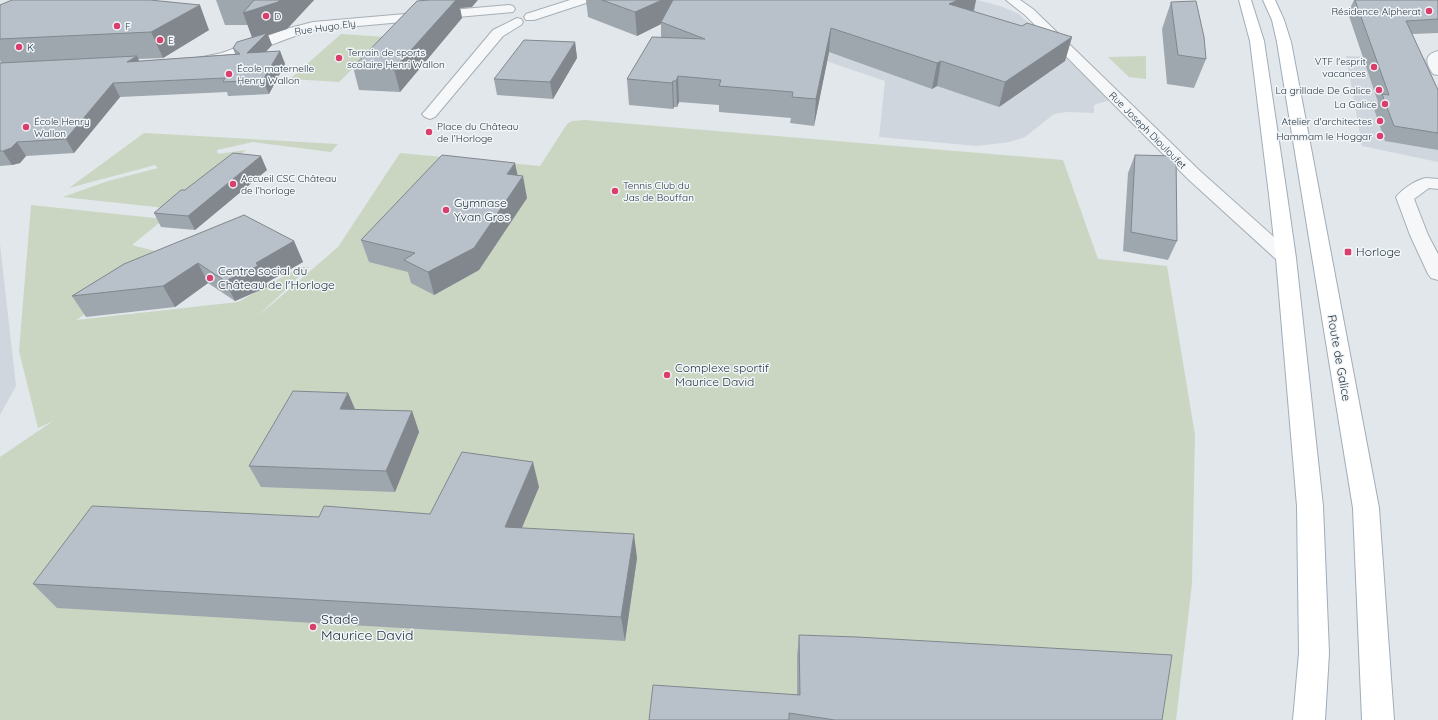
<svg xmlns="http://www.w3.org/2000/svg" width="1438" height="720" viewBox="0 0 1438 720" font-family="Quicksand,sans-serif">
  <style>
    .built { fill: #d0d6de }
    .green { fill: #cad6c2 }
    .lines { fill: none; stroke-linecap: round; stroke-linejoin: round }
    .minor-casing { stroke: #a6afb6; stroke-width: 2 }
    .primary-casing { stroke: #a0adb8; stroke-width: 2 }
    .minor { fill: #f5f7f9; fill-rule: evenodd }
    .primary { fill: #fff; fill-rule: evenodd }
    .wall { fill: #9ea6ae }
    .shaded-wall { fill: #81878d }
    .building { fill: #b8c1ca; stroke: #81878d }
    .poi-dot { fill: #d93e6c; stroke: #f2f6f8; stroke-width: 1.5 }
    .labels { text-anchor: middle; stroke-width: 3; stroke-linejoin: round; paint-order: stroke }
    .far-poi-label { font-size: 10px; fill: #283745; stroke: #f2f6f8; text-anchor: start }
    .far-street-label { font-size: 10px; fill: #283745; stroke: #f2f6f8 }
    .poi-label { font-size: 12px; fill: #283745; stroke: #f2f6f8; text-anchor: start }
    .street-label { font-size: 12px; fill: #283745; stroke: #f2f6f8 }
    .near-poi-label { font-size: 14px; fill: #283745; stroke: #f2f6f8; text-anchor: start }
  </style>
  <rect width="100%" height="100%" fill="#e2e7eb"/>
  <path class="built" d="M647,0h330l23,6 19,8 90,85 -1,2 -12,3 -2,2v7l-27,-1 -13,2 -29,23 -15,5 -33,4 -98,-9 6,-56z
    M1346,56l79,2 13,33v71l-76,-16z
    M0,244l16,142 -16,29z"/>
  <path class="green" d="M341,34l45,3 -47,45 -49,-3z
    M1146,56v23l-17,-2 -21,-20z
    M585,120l478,40 35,99 69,7 28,169 -3,149 -16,136h-1176v-263l53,-36 -15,7 -19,-77 12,-146 133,14 -32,26 23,6 -8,23 -71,46 162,-18 62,-35h9l-52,50 81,-70 62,-94 140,13 27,-42 5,-3z
    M144,133l194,11 -7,8 -78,-10 -36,8 1,4 28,-4 -72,59 -111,-12 45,-16 50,-13 -3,-3 -86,23z"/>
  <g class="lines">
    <g class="minor-casing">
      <path id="minor" d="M570,0h18l-2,3 -52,17h-8l-2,-3 2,-3z
        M1006,0h14l13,9 167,162 93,83 3,4 -3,4 -7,2 -7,-2 -91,-83 -163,-164z
        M509,5l4,1 2,3 -2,3 -199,18c-25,6 -96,39 -116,34l-2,-3 2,-3 24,-5 64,-24 27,-7z
        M517,18l4,1 2,3 -2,3 -18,11 -68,81 -5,2 -5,-2 -3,-3 3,-3 68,-81z
        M1438,51v24l-5,-1c-7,-11 -10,-19 5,-23z
        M1426,178l12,1v10l-9,-1 -15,11 14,36 10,19v26l-7,-2 -3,-4 -18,-39 -14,-38c6,-8 20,-17 30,-19z"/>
    </g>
    <g class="primary-casing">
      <path id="primary" d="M1239,0h12l13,41 23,154 9,63 27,248 6,147 -4,67h-32l6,-67 -2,-147 -21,-248 -7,-63 -19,-154z
        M1263,0h12l9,20 7,22 88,466 15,212h-32l-9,-212 -76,-466 -5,-22z"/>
    </g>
    <use href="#minor" class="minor"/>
    <use href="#primary" class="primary"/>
  </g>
  <path class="wall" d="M216,0h98l-27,29 -19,6 4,10 -6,7 14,-1 5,13 -16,30 -41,2 -1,-4 -107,5 -46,56 -48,3 -6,7 -8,2 -12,1v-103h1l-1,-3v-55l209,25 -46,28 -25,1 1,2 96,-7 -2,-6 19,-11 -4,-12h-23z
    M586,0h390l-2,12 48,14 50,11 -7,24 -66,46 -62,-21 -5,3 -103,-37 -15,74 -24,-3 1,-5 -72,-6v-7l-40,-3 -2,5h-3l-1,2 -44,-4 -2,-26 34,-42v-13l-24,12 -49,-19z
    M1354,0h84v33l-26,1 26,56v60l-53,-9 -11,-32 4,-7 -30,-89z
    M417,1l55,6 -12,1 2,10 -62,74 -41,-2 -6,-23z
    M1171,2l35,57 -12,29 -27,-4 -5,-55z
    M575,42l2,16 -24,41 -56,-4 -3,-16z
    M1135,155l42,86 -9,19 -45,-9 5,-78z
    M267,170l-72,60 -34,-3 -7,-14 31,-23z
    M518,175l9,23 -48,72 -45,25 -23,-12 -3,-11 -39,-10 -8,-22z
    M294,241l9,21 -37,21 1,4 -32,14 -27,-18 -33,24 -89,10 -14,-21 52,-32z
    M348,393l7,16 57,2 7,21 -24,60 -134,-5 -12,-21z
    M539,487l-17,41 115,30 -12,83 -568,-33 -24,-24 286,-67 111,-3z
    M799,635l363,85h-513l148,-25v-39z"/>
  <path class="shaded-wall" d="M280,0h34l-27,29 -19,6 4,10 -20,21 -5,-13 6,-13 -10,-27z
    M430,0h48l-6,7 -12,1 2,10 -62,74 -6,-23z
    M662,0h16l-17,22v2l-24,12 -2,-24z
    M958,0h18l-3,13 -24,-9z
    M200,5l9,25 -46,28 -12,-26z
    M831,28l-2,24 -15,74 2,-27z
    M1072,37l-7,24 -66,46 6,-25z
    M575,42l2,16 -24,41 -3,-17z
    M280,51l5,13 -16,30 -6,-14z
    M137,56l6,14 -16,-8z
    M941,61l-4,25 -5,3 5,-26z
    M678,76l1,26 -2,5 -1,-26z
    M673,81l1,26 -1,2 -1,-26z
    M113,83l7,14 -46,56 -8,-14z
    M17,142l9,14 -6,7 -8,2 -9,-14z
    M261,156l6,14 -72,60 -7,-14z
    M515,163l4,19 4,-6 4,22 -48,72 -45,25 -6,-23 79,-98z
    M294,241l9,21 -37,21 1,4 -32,14 -10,-20z
    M198,263l10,20 -33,24 -12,-21z
    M348,393l9,21 -17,-5z
    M412,411l7,21 -24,60 -9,-21z
    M533,462l6,25 -27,64 -7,-24z
    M634,534l3,24 -12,83 -4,-24z"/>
  <path class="building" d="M12,0h138l50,5 -49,27 -151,7v-34z
    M254,0h26l-2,2 -35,11z
    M429,0h27l-62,69 -41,-2 64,-66z
    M602,0h60l-27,12z
    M673,0h285l-9,4 73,22 5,-3 45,14 -67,45 -64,-21 -4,2 -106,-35 -15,71 -24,-2 1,-5 -74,-6 2,-6 -43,-4 -2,5h-3l-1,2 -45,-4 25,-42 53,2 -44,-17z
    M1355,0h83v19l-32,2 32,69v43l-44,-7 -12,-32 7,1z
    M1196,1l8,36 2,22 -28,-4 -7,-53z
    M267,33l-20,20 33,-2 -17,29 -40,2 2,-4 -112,5 -47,56 -49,3 -6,6 -8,3h-3v-88l137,-7 -10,6 113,-8 -7,-6 4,-6z
    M524,40l51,2 -25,40 -56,-3z
    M233,153l28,3 -73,60 -34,-3 27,-23h4z
    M442,155l73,8 -8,11 16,2 -49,72 -46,24 -24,-12 11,-7 -54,-13z
    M1135,155l41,1 1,85 -46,-9z
    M244,215l50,26 -38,22 2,3 -33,15 -27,-18 -35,23 -91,10 52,-32z
    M293,391l55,2 -8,16 72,2 -26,60 -137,-5z
    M462,452l71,10 -28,65 129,7 -13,83 -588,-33 59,-78 227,11 5,-11 106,8z
    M799,635l58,2 315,18 -10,65h-327l-46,-7v7h-140l4,-35 147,10z"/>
  <g class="poi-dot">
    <circle cx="1429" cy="11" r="4"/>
    <circle cx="266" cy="16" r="4"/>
    <circle cx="117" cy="26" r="4"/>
    <circle cx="160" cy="40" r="4"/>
    <circle cx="19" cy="47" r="4"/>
    <circle cx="339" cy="58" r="4"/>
    <circle cx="1374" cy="67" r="4"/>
    <circle cx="229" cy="74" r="4"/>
    <circle cx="1379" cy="90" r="4"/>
    <circle cx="1385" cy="104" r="4"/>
    <circle cx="1380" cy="121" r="4"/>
    <circle cx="26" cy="127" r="4"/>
    <circle cx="429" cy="132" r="4"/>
    <circle cx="1380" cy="136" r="4"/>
    <circle cx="233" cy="184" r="4"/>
    <circle cx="615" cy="191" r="4"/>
    <circle cx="446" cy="210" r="4"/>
    <rect x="1344" y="248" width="8" height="8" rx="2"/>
    <circle cx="210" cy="278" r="4"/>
    <circle cx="667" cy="375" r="4"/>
    <circle cx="313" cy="627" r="4"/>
  </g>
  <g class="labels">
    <g class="far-poi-label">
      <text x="1421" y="15" text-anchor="end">Résidence Alpherat</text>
      <text x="274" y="20">D</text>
      <text x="125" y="30">F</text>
      <text x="168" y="44">E</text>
      <text x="27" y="51">K</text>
      <text x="347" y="56">Terrain de sports<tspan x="347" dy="12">scolaire Henri Wallon</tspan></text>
      <text x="1366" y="65" text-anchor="end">VTF l'esprit<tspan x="1366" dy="12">vacances</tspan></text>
      <text x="237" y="72">École maternelle<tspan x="237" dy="12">Henry Wallon</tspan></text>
      <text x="1371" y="94" text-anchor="end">La grillade De Galice</text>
      <text x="1377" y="108" text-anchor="end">La Galice</text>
      <text x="34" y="125">École Henry<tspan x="34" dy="12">Wallon</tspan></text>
      <text x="1372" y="125" text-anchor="end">Atelier d'architectes</text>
      <text x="437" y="130">Place du Château<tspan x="437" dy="12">de l’Horloge</tspan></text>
      <text x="1372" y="140" text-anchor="end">Hammam le Hoggar</text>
      <text x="241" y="182">Accueil CSC Château<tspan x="241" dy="12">de l’horloge</tspan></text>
      <text x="623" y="189">Tennis Club du<tspan x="623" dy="12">Jas de Bouffan</tspan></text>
    </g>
    <g class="far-street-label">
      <text transform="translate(325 27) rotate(-8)" y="4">Rue Hugo Ely</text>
      <text transform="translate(1148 130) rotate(45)" y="4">Rue Joseph Diouloufet</text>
    </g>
    <g class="poi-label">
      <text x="454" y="207">Gymnase<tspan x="454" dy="14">Yvan Gros</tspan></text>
      <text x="1356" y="256">Horloge</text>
      <text x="218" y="275">Centre social du<tspan x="218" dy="14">Château de l'Horloge</tspan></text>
      <text x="675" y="372">Complexe sportif<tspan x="675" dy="14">Maurice David</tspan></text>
    </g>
    <g class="street-label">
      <text transform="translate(1339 358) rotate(80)" y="4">Route de Galice</text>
    </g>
    <g class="near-poi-label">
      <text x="321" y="624">Stade<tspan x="321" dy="16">Maurice David</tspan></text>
    </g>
  </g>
</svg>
